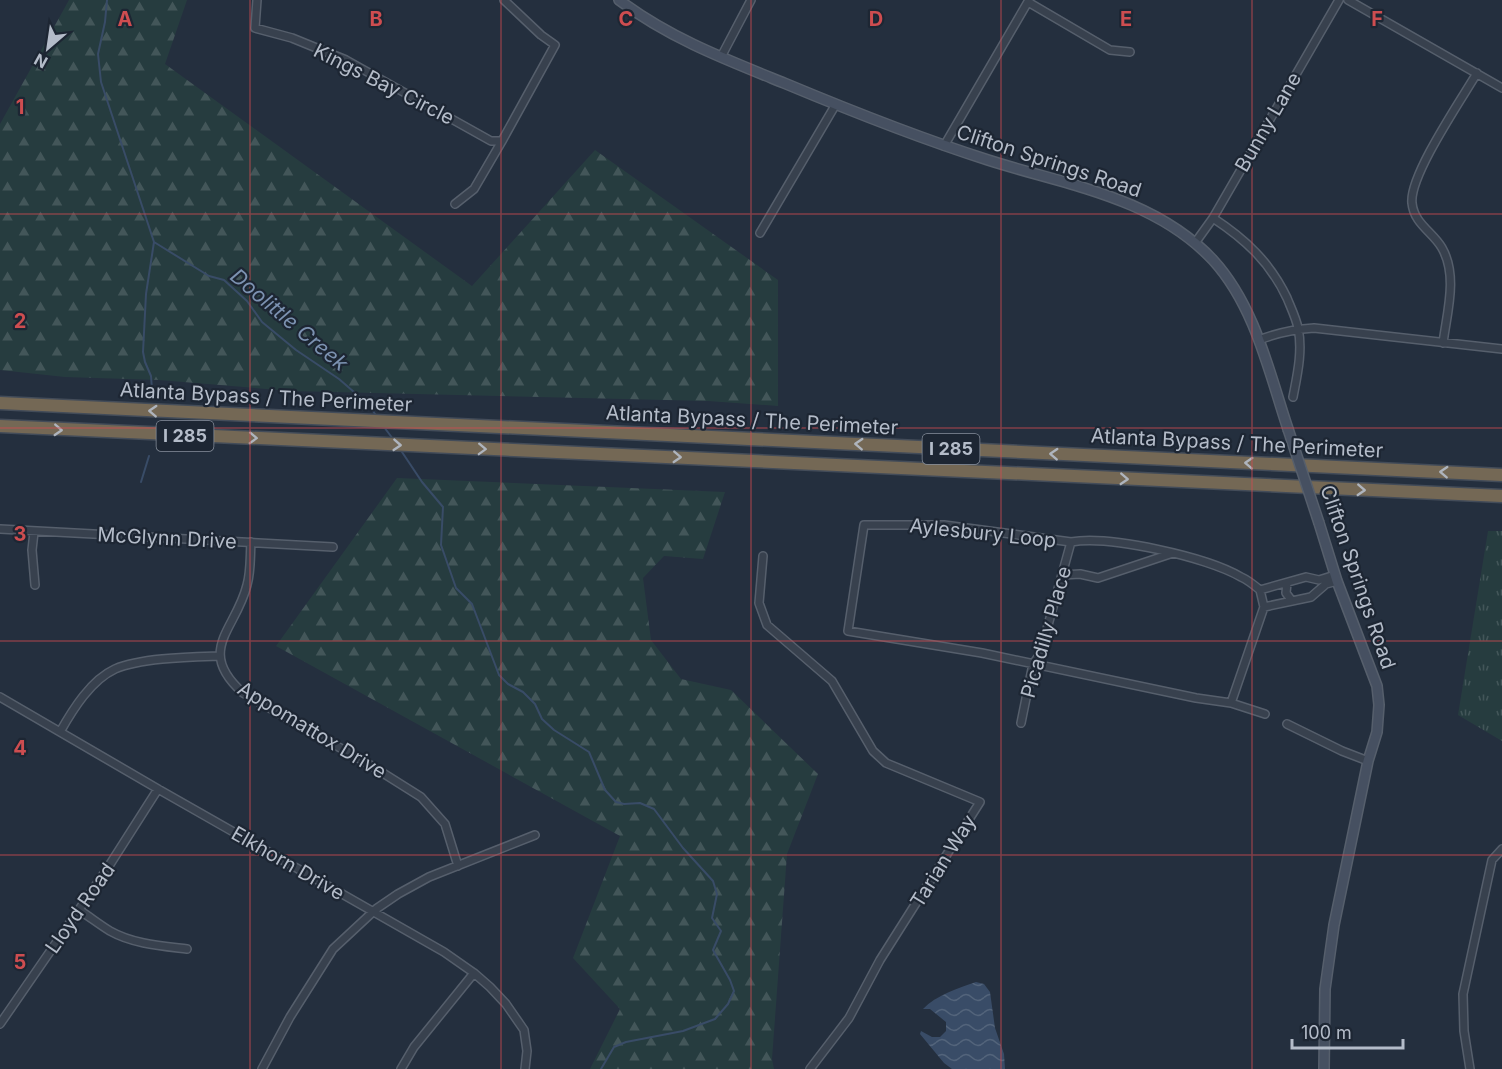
<svg xmlns="http://www.w3.org/2000/svg" width="1502" height="1069" viewBox="0 0 1502 1069" font-family="Inter,sans-serif">
  <style>
    .grass { fill: url(#grass-tufts) }
    .forest { fill: url(#forest-firs) }
    .water { fill: url(#water-waves) }
    .lines { fill: none; stroke-linecap: round; stroke-linejoin: round }
    .stream { stroke: #394c67; stroke-width: 2 }
    .street-casing { stroke: #565f6c; stroke-width: 10 }
    .secondary-casing { stroke: #565f6c; stroke-width: 12 }
    .highway-casing { stroke: #434c59; stroke-width: 15 }
    .street { stroke: #38414e; stroke-width: 7 }
    .secondary { stroke: #465061; stroke-width: 9 }
    .highway { stroke: #746855; stroke-width: 12 }
    .secondary-bridge-casing { stroke: #565f6c; stroke-width: 12; stroke-linecap: butt }
    .secondary-bridge { stroke: #465061; stroke-width: 9 }
    .oneway { stroke: #aeb4bd }
    .grid { fill: none; stroke: #ce4d50; stroke-width: 1.5; stroke-opacity: 0.55 }
    .labels { text-anchor: middle; stroke-width: 4.5; stroke-linejoin: round; paint-order: stroke }
    .shield { fill: #1d2633; stroke: #878f9c; stroke-width: 1.5 }
    .shield-label { font-size: 18px; font-weight: bold; fill: #b4bcc9 }
    .street-label { font-size: 20px; fill: #b4bcc9; stroke: #1d2633 }
    .water-label { font-size: 21px; font-style: italic; fill: #7c92b1; stroke: #1d2633 }
    .grid-label { font-size: 20px; text-anchor: middle; font-weight: bold; fill: #ce4d50; stroke: #1d2633; stroke-width: 4.5; stroke-linejoin: round; paint-order: stroke }
  </style>
  <defs>
    <pattern id="grass-tufts" width="24" height="20" patternUnits="userSpaceOnUse" patternTransform="scale(1.5)"><rect width="24" height="20" fill="#263c3f"/><path d="M3 7l-1-3M5 7V3M7 7l1-3M15 17l-1-3M17 17v-4M19 17l1-3" fill="none" stroke="#435659"/></pattern>
    <pattern id="forest-firs" width="22" height="20" patternUnits="userSpaceOnUse" patternTransform="scale(1.5)"><rect width="22" height="20" fill="#263c3f"/><path d="M5 1l3.5 6h-7zM16 11l3.5 6h-7z" fill="#435659"/></pattern>
    <pattern id="water-waves" width="16" height="10" patternUnits="userSpaceOnUse" patternTransform="scale(1.5)"><rect width="16" height="10" fill="#394c67"/><path d="M0 5q4-4 8 0t8 0" fill="none" stroke="#53647b"/></pattern>
  </defs>
  <rect width="100%" height="100%" fill="#242f3e"/>
  <path class="grass" d="M1488,531h14v210l-44,-26z"/>
  <path class="forest" d="M69,0h118l-22,64 307,222 123,-136 183,130v126l-70,-5 -417,-10 -132,-11 -94,-3 -65,-7v-246z
    M397,478l328,14 -22,67 -39,-3 -21,22 8,62 30,39 50,11 87,84 -31,80 -15,205 2,10h-184l30,-60 -47,-51 47,-122 -344,-190z"/>
  <path class="water" d="M976,982l8,2 6,8 5,36 9,26 1,15h-53l-8,-6 -24,-29 1,-3 11,6h8l6,-6v-9l-16,-13h-7c13,-14 36,-21 53,-27z"/>
  <g class="lines">
    <path class="stream" d="M107,0l-2,22 -7,32 3,28 53,160 55,34 15,4 23,21 15,21 34,28 43,29 30,26 8,12
      M152,390l-1,-14 -6,-14 -2,-10 3,-58 8,-52
      M384,427l9,12
      M400,449l22,33 21,25 -2,38 15,43 16,16 27,71 9,9 15,8 12,12 7,15 12,11 35,22 16,38 11,12 8,2 16,-1 14,6 29,39 30,33 4,13 -5,24 9,13 -8,19 17,30 4,11 -6,13 -13,15 -32,12 -57,11 -12,5 -13,22
      M141,482l8,-26"/>
    <g class="street-casing">
      <path id="street" d="M257,0l-2,28 37,10 54,22 145,81h11l53,-96 -14,-10 -37,-35
        M1348,0l154,88
        M1028,2l82,48 20,2
        M721,57l30,-57
        M944,146l85,-146
        M455,204l19,-15 28,-48
        M1213,218c32,21 57,44 74,80 4,10 9,20 11,30 5,23 -1,48 -5,69
        M760,233l76,-129
        M1195,243l18,-25 126,-218
        M1259,340c18,-7 35,-11 55,-12l188,21
        M1443,343c4,-31 15,-67 -1,-95 -9,-16 -28,-24 -30,-45 -3,-27 49,-103 65,-130
        M0,529l333,18
        M34,532l-2,18 3,35
        M251,542c-1,14 0,29 -4,43 -11,45 -52,65 -4,108l124,70 54,34 24,27 13,42
        M763,556l-4,47 8,22 65,56 41,70 13,12 94,39 -100,158 -31,58 -39,51
        M1063,575l17,-1 18,4 75,-25
        M1287,583l-1,10 6,8
        M1264,607l47,-10 15,-13 11,-3
        M0,697l158,92 286,163 30,21 16,14 16,17 18,26 3,21 -2,18
        M1231,703l33,-96 -4,-17
        M1265,714l-34,-11 -35,-5 -214,-45 -134,-22 16,-106h80l127,17c38,-7 136,15 170,35 7,3 13,8 19,13l46,-13 13,3 16,-5
        M1021,723l12,-59 7,-10 31,-112
        M1287,724l55,27 26,10
        M60,732c13,-23 31,-52 55,-63 26,-11 75,-12 103,-13
        M79,910c11,7 21,15 31,21 23,13 52,15 77,18
        M0,1024l107,-155 51,-80
        M262,1069l28,-52 43,-68 43,-40 22,-15 31,-17 106,-42
        M401,1069l13,-22 60,-74
        M1470,1069l-6,-38 -1,-37 29,-134 10,-11"/>
    </g>
    <g class="secondary-casing">
      <path id="secondary" d="M619,0c50,38 108,60 165,83 67,28 135,55 204,77 78,25 166,37 225,100 42,46 56,112 75,169
        M1319,523l18,58 40,105 2,19 -2,27 -9,29 -34,164 -9,64 -1,80"/>
    </g>
    <g class="highway-casing">
      <path id="highway" d="M0,403l1502,72
        M0,426l1502,70"/>
    </g>
    <use href="#street" class="street"/>
    <use href="#secondary" class="secondary"/>
    <use href="#highway" class="highway"/>
    <g class="secondary-bridge-casing">
      <path id="secondary-bridge" d="M1288,429l31,94"/>
    </g>
    <use href="#secondary-bridge" class="secondary-bridge"/>
  </g>
  <defs><path id="oneway-chevron" d="M-2-3.5L2.5 0L-2 3.5" fill="none" stroke-width="1.6" stroke-linecap="round" stroke-linejoin="round" transform="scale(1.5)"/></defs>
  <g class="oneway">
    <use href="#oneway-chevron" transform="translate(153 411) rotate(-177)"/>
    <use href="#oneway-chevron" transform="translate(58 430) rotate(3)"/>
    <use href="#oneway-chevron" transform="translate(253 438) rotate(2)"/>
    <use href="#oneway-chevron" transform="translate(859 444) rotate(-177)"/>
    <use href="#oneway-chevron" transform="translate(397 445) rotate(4)"/>
    <use href="#oneway-chevron" transform="translate(482 449) rotate(2)"/>
    <use href="#oneway-chevron" transform="translate(1054 454) rotate(-177)"/>
    <use href="#oneway-chevron" transform="translate(677 457) rotate(3)"/>
    <use href="#oneway-chevron" transform="translate(1249 463) rotate(-177)"/>
    <use href="#oneway-chevron" transform="translate(1444 472) rotate(-177)"/>
    <use href="#oneway-chevron" transform="translate(1124 479) rotate(3)"/>
    <use href="#oneway-chevron" transform="translate(1361 490) rotate(3)"/>
  </g>
  <path class="grid" d="M250,0v1069M501,0v1069M751,0v1069M1001,0v1069M1252,0v1069M0,214h1502M0,428h1502M0,641h1502M0,855h1502"/>
  <g class="labels">
    <g class="shield">
      <rect x="156.5" y="421" width="57" height="30" rx="4.5"/>
      <rect x="922.5" y="434" width="57" height="30" rx="4.5"/>
    </g>
    <g class="shield-label">
      <text x="185" y="442">I 285</text>
      <text x="951" y="455">I 285</text>
    </g>
    <g class="street-label">
      <text transform="translate(384 84) rotate(27)" y="7">Kings Bay Circle</text>
      <text transform="translate(1268 122) rotate(-60)" y="7">Bunny Lane</text>
      <text transform="translate(1049 161) rotate(18)" y="7">Clifton Springs Road</text>
      <text transform="translate(266 397) rotate(3)" y="7">Atlanta Bypass / The Perimeter</text>
      <text transform="translate(752 420) rotate(3)" y="7">Atlanta Bypass / The Perimeter</text>
      <text transform="translate(1237 443) rotate(3)" y="7">Atlanta Bypass / The Perimeter</text>
      <text transform="translate(983 533) rotate(6)" y="7">Aylesbury Loop</text>
      <text transform="translate(167 538) rotate(3)" y="7">McGlynn Drive</text>
      <text transform="translate(1358 577) rotate(71)" y="7">Clifton Springs Road</text>
      <text transform="translate(1046 632) rotate(-74)" y="7">Picadilly Place</text>
      <text transform="translate(312 730) rotate(31)" y="7">Appomattox Drive</text>
      <text transform="translate(943 861) rotate(-58)" y="7">Tarian Way</text>
      <text transform="translate(288 863) rotate(30)" y="7">Elkhorn Drive</text>
      <text transform="translate(80 908) rotate(-55)" y="7">Lloyd Road</text>
    </g>
    <g class="water-label">
      <text transform="translate(289 320) rotate(40)" y="7">Doolittle Creek</text>
    </g>
  </g>
  <g class="grid-label">
    <text x="125" y="26">A</text>
    <text x="376" y="26">B</text>
    <text x="626" y="26">C</text>
    <text x="876" y="26">D</text>
    <text x="1126" y="26">E</text>
    <text x="1377" y="26">F</text>
    <text x="20" y="114">1</text>
    <text x="20" y="328">2</text>
    <text x="20" y="541">3</text>
    <text x="20" y="755">4</text>
    <text x="20" y="969">5</text>
  </g>
  <g transform="translate(48 48) rotate(209)" stroke="#1d2633" stroke-width="4.5" paint-order="stroke">
  <path d="M0-4.5L10 22L0 15L-10 22Z" fill="#b4bcc9"/>
  <text y="-9" font-size="16" font-weight="bold" text-anchor="middle" fill="#b4bcc9">N</text>
  </g>
  <path d="M1292 1039v9h111v-9" fill="none" stroke="#b4bcc9" stroke-width="3"/>
  <text x="1301" y="1039" font-size="18" fill="#b4bcc9" stroke="#1d2633" stroke-width="4.5" paint-order="stroke">100 m</text>
</svg>
